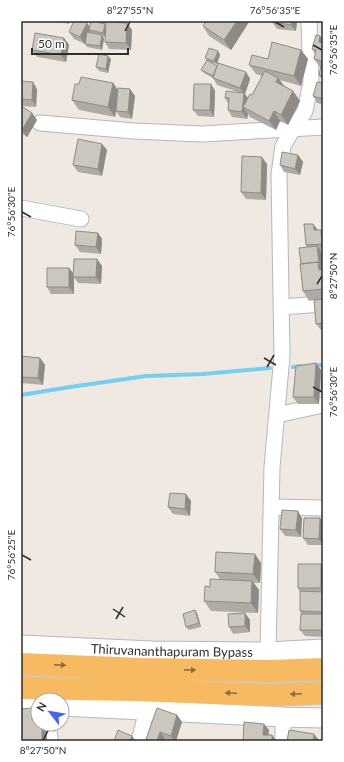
<svg xmlns="http://www.w3.org/2000/svg" width="344" height="762" viewBox="0 0 344 762" font-family="Lato,sans-serif">
  <style>
    .lines { fill: none; stroke-linecap: round; stroke-linejoin: round }
    .stream { stroke: #75cff0; stroke-width: 4 }
    .minor-casing { stroke: #b4b7c1; stroke-width: 17 }
    .tertiary-casing { stroke: #b4b7c1; stroke-width: 21 }
    .trunk-casing { stroke: #c9c9c9; stroke-width: 24 }
    .minor { stroke: #fff; stroke-width: 15 }
    .tertiary { stroke: #fff; stroke-width: 19 }
    .trunk { stroke: #f8ba60; stroke-width: 22 }
    .wall { fill: #afaba4 }
    .shaded-wall { fill: #8e8b86 }
    .building { fill: #cbc7bf; stroke: #8e8b86 }
    .oneway { fill: #896d44 }
    .ticks { fill: none; stroke: #2e2e2e; stroke-width: 1.5 }
    .labels { text-anchor: middle; stroke-width: 3.5; stroke-linejoin: round; paint-order: stroke }
    .street-label { font-size: 13px; fill: #2e2e2e; stroke: #fff }
    .neatline { fill: none; stroke: #2e2e2e; stroke-width: 1.5 }
    .ticks-label { font-size: 10px; text-anchor: middle; fill: #2e2e2e }
  </style>
  <rect width="100%" height="100%" fill="#efe9e1"/>
  <g class="lines">
    <path class="stream" d="M313,365h10
      M293,367l8,-1
      M21,395l49,-8 76,-11 57,-2 67,-6"/>
    <g class="minor-casing">
      <path id="minor" d="M40,123l94,8 68,3 121,-7
        M21,208l60,11
        M281,307l42,-3
        M277,415l46,-10
        M271,507l52,1
        M268,652l4,-185 10,-111 -3,-182 4,-28 10,-17 12,-18 6,-29 -2,-61
        M49,724l1,17
        M139,741l8,-31
        M283,741v-24"/>
    </g>
    <g class="tertiary-casing">
      <g id="tertiary">
        <path id="s1" d="M21,645l131,6 116,1 55,-3"/>
        <path d="M21,706l17,-1"/>
        <path d="M62,706l221,11 40,1"/>
      </g>
    </g>
    <g class="trunk-casing">
      <path id="trunk" d="M21,664l119,5 132,2 51,-2
        M21,688l114,2 135,5 53,-2"/>
    </g>
    <use href="#minor" class="minor"/>
    <use href="#tertiary" class="tertiary"/>
    <use href="#trunk" class="trunk"/>
  </g>
  <path class="wall" d="M52,21h17v3z
    M100,21v2l6,2v-1l-4,-1 -2,-2h25v2h2l5,7 -1,20 -22,-1 -4,-7v-5l-2,-1 1,3 -2,11 -15,-3 -2,-3 -11,-5 -5,-7 21,-5z
    M272,21h25l-1,10 -19,-2 -5,-7z
    M249,22l-18,28 -22,-14 -6,-10z
    M320,36l3,4v41l-4,-6 2,-8 -2,-1 -5,-7 1,-5 -3,-5z
    M64,38l5,7 -3,17 -29,-5 -5,-7z
    M301,50l7,9 -7,27 -21,-6 4,6 9,5 7,10 -12,24 -8,-4 -4,9 -26,-13 -2,-3 -1,5 -15,-2 -4,-7v-7l-3,-5 13,-6 -21,-7 -4,-7 -9,-5 -3,-3 6,-10 -2,-2 13,-7 2,4 -3,9 -5,-1 5,3 29,6 4,7 -5,15 3,4 4,-3 10,-19 -6,-2 -7,-9z
    M111,59l-3,14 -9,-2 -3,-4z
    M21,81l16,8 -1,18 -15,-1z
    M113,83l5,7 12,-1 5,7 -3,23 -12,-2 -4,-6 -1,6 -36,-7 -7,-10 7,-16z
    M323,83v21l-6,-1 -4,-7z
    M211,84l4,7 -1,26 -16,-1 -5,-6z
    M21,106l11,7 5,7 -10,17 -6,-4z
    M102,144l5,6 -5,26 -24,-4 -5,-7z
    M298,155l5,7 -3,13 -16,-3 -4,-7z
    M267,164l-1,36 -20,-1 -5,-7z
    M318,230h3l2,3v18h-3l2,2 1,10v67h-2l-5,-6 -2,-24 -5,1 -6,-10 -2,-27 6,-17 -1,-2z
    M98,233l4,6 -1,15 -21,-2 -5,-7z
    M97,259l5,7 -1,18 -23,-1 -4,-6v17h-23l-4,-7 26,-13z
    M21,356l19,2 5,7 -2,20 -22,-2z
    M321,370l-2,34h-21l-5,-7z
    M191,501l-1,15 -17,-2 -5,-7z
    M302,518l-1,19 -16,-1 -5,-7z
    M320,518l3,5v22h-15l-5,-7z
    M261,563l-1,20h-6l5,7 -1,23 -47,-2 -7,-10 6,-14 10,-8 -5,-7z
    M323,567v70l-18,-1 -5,-6 1,-16 -1,-3v-19l-2,-4z
    M195,610l2,3 4,14 -12,3 -3,-3z
    M245,613l5,7v12l-17,2 -4,-7z
    M177,715l5,7 -6,19h-5l-6,-2 -1,2h-16l-2,-2z
    M62,720l3,5 -11,7 -5,-8h13z"/>
  <path class="shaded-wall" d="M119,21h6l-2,8 -4,-7z
    M237,21h12v1l-18,28 -7,-10z
    M292,21h5l-1,10 -5,-6z
    M87,23l5,6 -3,1 1,2 -5,12 -5,-7z
    M127,23l5,7 -1,20 -5,-7z
    M105,24l2,4 -2,9 -2,-4z
    M102,35l2,4 -2,11 -2,-4z
    M320,36l3,4v7l-4,-5z
    M64,38l5,7 -3,17 -5,-7z
    M301,50l7,9 -7,27 -7,-10z
    M218,51l2,4 -3,9 -3,-3z
    M108,56l3,3 -3,14 -2,-4z
    M246,72l4,7 -5,15 4,6 -6,7 5,7 -1,5 -5,-7 2,-18 -4,-6z
    M278,78l7,9 -9,-5z
    M33,82l4,7 -1,18 -4,-7z
    M113,83l7,10 -5,24 -7,-10z
    M211,84l4,7 -1,26 -4,-7z
    M130,89l5,7 -3,23 -4,-7z
    M293,91l7,10 -12,24 -7,-10z
    M274,111l6,10 -4,9 -7,-9z
    M32,113l5,7 -10,17 -5,-7z
    M102,144l5,6 -5,26 -4,-7z
    M298,155l5,7 -3,13 -5,-6z
    M262,157l5,7 -1,36 -5,-7z
    M313,224l5,6h-4z
    M321,230l2,3v12l-1,-1z
    M98,233l4,6 -1,15 -5,-7z
    M317,246l5,7 1,16 -4,-6z
    M97,259l5,7 -1,18 -5,-7z
    M318,262l5,8h-4z
    M69,268l5,6v20l-5,-7z
    M40,358l5,7 -2,20 -5,-7z
    M316,363l5,7 -2,34 -5,-7z
    M186,494l5,7 -1,15 -5,-7z
    M298,511l4,7 -1,19 -5,-7z
    M320,518l3,5v21l-4,-5z
    M255,554l6,9 -1,20 -7,-9z
    M321,564l2,3v24l-2,-3z
    M252,581l7,9 -1,23 -7,-10z
    M195,610l2,3 4,14 -2,-4z
    M245,613l5,7v12l-5,-6z
    M32,708l4,7 1,12 -5,-7z
    M177,715l5,7 -6,19h-2l-3,-5z
    M42,724h2l3,3v14h-5z
    M264,724l5,6 -1,11 -5,-6z
    M160,732l5,7 -1,2h-7z
    M314,734l5,6v1h-6z
    M272,735l5,6h-5z
    M132,736l4,5h-6z"/>
  <path class="building" d="M74,21h10l3,2 -7,14 -11,-5z
    M91,21h6v1l8,2 -2,9 -14,-3z
    M206,21h31l-13,19 -21,-14z
    M272,21h20l-1,4 -19,-3z
    M106,22l21,1 -1,20 -21,-1z
    M87,32l15,3 -2,11 -15,-2z
    M35,33l29,5 -3,17 -29,-5z
    M316,35l4,1 -1,6 4,1v33l-4,-1 3,-14 -8,-2 2,-9 -4,-1z
    M272,42l29,8 -7,26 -45,-11 3,-10 16,4z
    M209,48l9,3 -4,10 -9,-3z
    M99,54l9,2 -2,13 -10,-2z
    M207,60l10,6 -4,10 -12,-6z
    M218,63l28,9 -6,16 -27,-10z
    M265,71l13,7 -2,4 17,9 -12,24 -7,-4 -5,10 -26,-14 7,-13 2,1z
    M81,77l32,6 -5,24 -36,-7 3,-16h4z
    M21,81l12,1 -1,18 -11,-1z
    M317,82l6,1v16l-10,-3z
    M194,84h17l-1,26h-17z
    M118,88l12,1 -2,23 -12,-1z
    M226,91l18,2 -2,19 -14,-2 1,-12h-4z
    M21,106l11,7 -10,17 -1,-1z
    M78,139l24,5 -4,25 -25,-4z
    M282,152l16,3 -3,14 -15,-4z
    M242,156l20,1 -1,36 -20,-1z
    M304,224h9l1,6h7l1,14 -16,1z
    M76,231l22,2 -2,14 -21,-2z
    M317,246l2,17 -1,-1 -17,2 -2,-16z
    M74,259h23l-1,18h-23z
    M318,262l1,8 4,-1v20l-20,2 -3,-27z
    M47,268h22v19h-22z
    M323,299v24l-7,1 -2,-24z
    M21,356l19,2 -2,20 -17,-1z
    M316,363l-2,34h-21l3,-31z
    M323,364v26h-2z
    M170,493l16,1 -1,15 -17,-2z
    M282,510l16,1 -2,19 -16,-1z
    M304,518h16l-1,21 -16,-1z
    M216,552l39,2 -2,20 -38,-2z
    M298,564h23v24h-23z
    M210,579l42,2 -1,22 -47,-2 1,-15 5,1z
    M300,591l23,1v20l-23,-1z
    M195,610l4,13 -13,4 -3,-13z
    M245,613v13l-16,1 -1,-13z
    M301,614h22v16h-23z
    M32,708v12h6v4h4v17h-21v-32z
    M157,708l20,7 -6,21 -11,-4 -3,9h-4l-7,-2z
    M244,722l20,2 -1,11h9v6h-29z
    M49,724h10l-7,4z
    M118,730l14,6 -2,5h-16z
    M289,730l25,4 -1,7h-26z"/>
  <defs><path id="oneway-solid" d="M-6-.8H1V-3.2L6.5 0L1 3.2V.8H-6Z"/></defs>
  <g class="oneway">
    <use href="#oneway-solid" transform="translate(60 665) rotate(3)"/>
    <use href="#oneway-solid" transform="translate(190 670) rotate(1)"/>
    <use href="#oneway-solid" transform="translate(231 693) rotate(-178)"/>
    <use href="#oneway-solid" transform="translate(296 694) rotate(178)"/>
  </g>
  <path class="ticks" d="M275,22l9,5M125,31l5,-9M313,45l9,5M22,212l9,5M317,284l5,-8M264,358l12,7M267,367l7,-12M313,387l9,5M22,555l9,5M113,609l12,8M116,619l7,-12M43,740l5,-9"/>
  <g class="labels">
    <g class="street-label">
      <text dy="5" stroke="none"><textPath href="#s1" startOffset="151">Thiruvananthapuram Bypass</textPath></text>
    </g>
  </g>
  <rect width="344" height="762" fill="none" stroke="#ffffff" stroke-width="44"/>
  <g transform="translate(50 712) rotate(301)"><circle r="19" fill="#ffffff" stroke="#ababab"/>
  <path d="M0-3L7 15L0 10L-7 15Z" fill="#4264fb"/>
  <text y="-6" font-size="11" font-weight="bold" text-anchor="middle" fill="#2e2e2e">N</text>
  </g>
  <path d="M32 48v6h96v-6" fill="none" stroke="#2e2e2e" stroke-width="2"/>
  <text x="38" y="48" font-size="12" fill="#2e2e2e" stroke="#ffffff" stroke-width="3" paint-order="stroke">50 m</text>
  <rect x="22" y="22" width="300" height="718" class="neatline"/>
  <g class="ticks-label">
    <text x="130" y="14">8°27'55"N</text>
    <text x="275" y="14">76°56'35"E</text>
    <text transform="translate(333 50) rotate(-90)" y="4">76°56'35"E</text>
    <text transform="translate(11 212) rotate(-90)" y="4">76°56'30"E</text>
    <text transform="translate(333 276) rotate(-90)" y="4">8°27'50"N</text>
    <text transform="translate(333 392) rotate(-90)" y="4">76°56'30"E</text>
    <text transform="translate(11 555) rotate(-90)" y="4">76°56'25"E</text>
    <text x="43" y="754">8°27'50"N</text>
  </g>
</svg>
